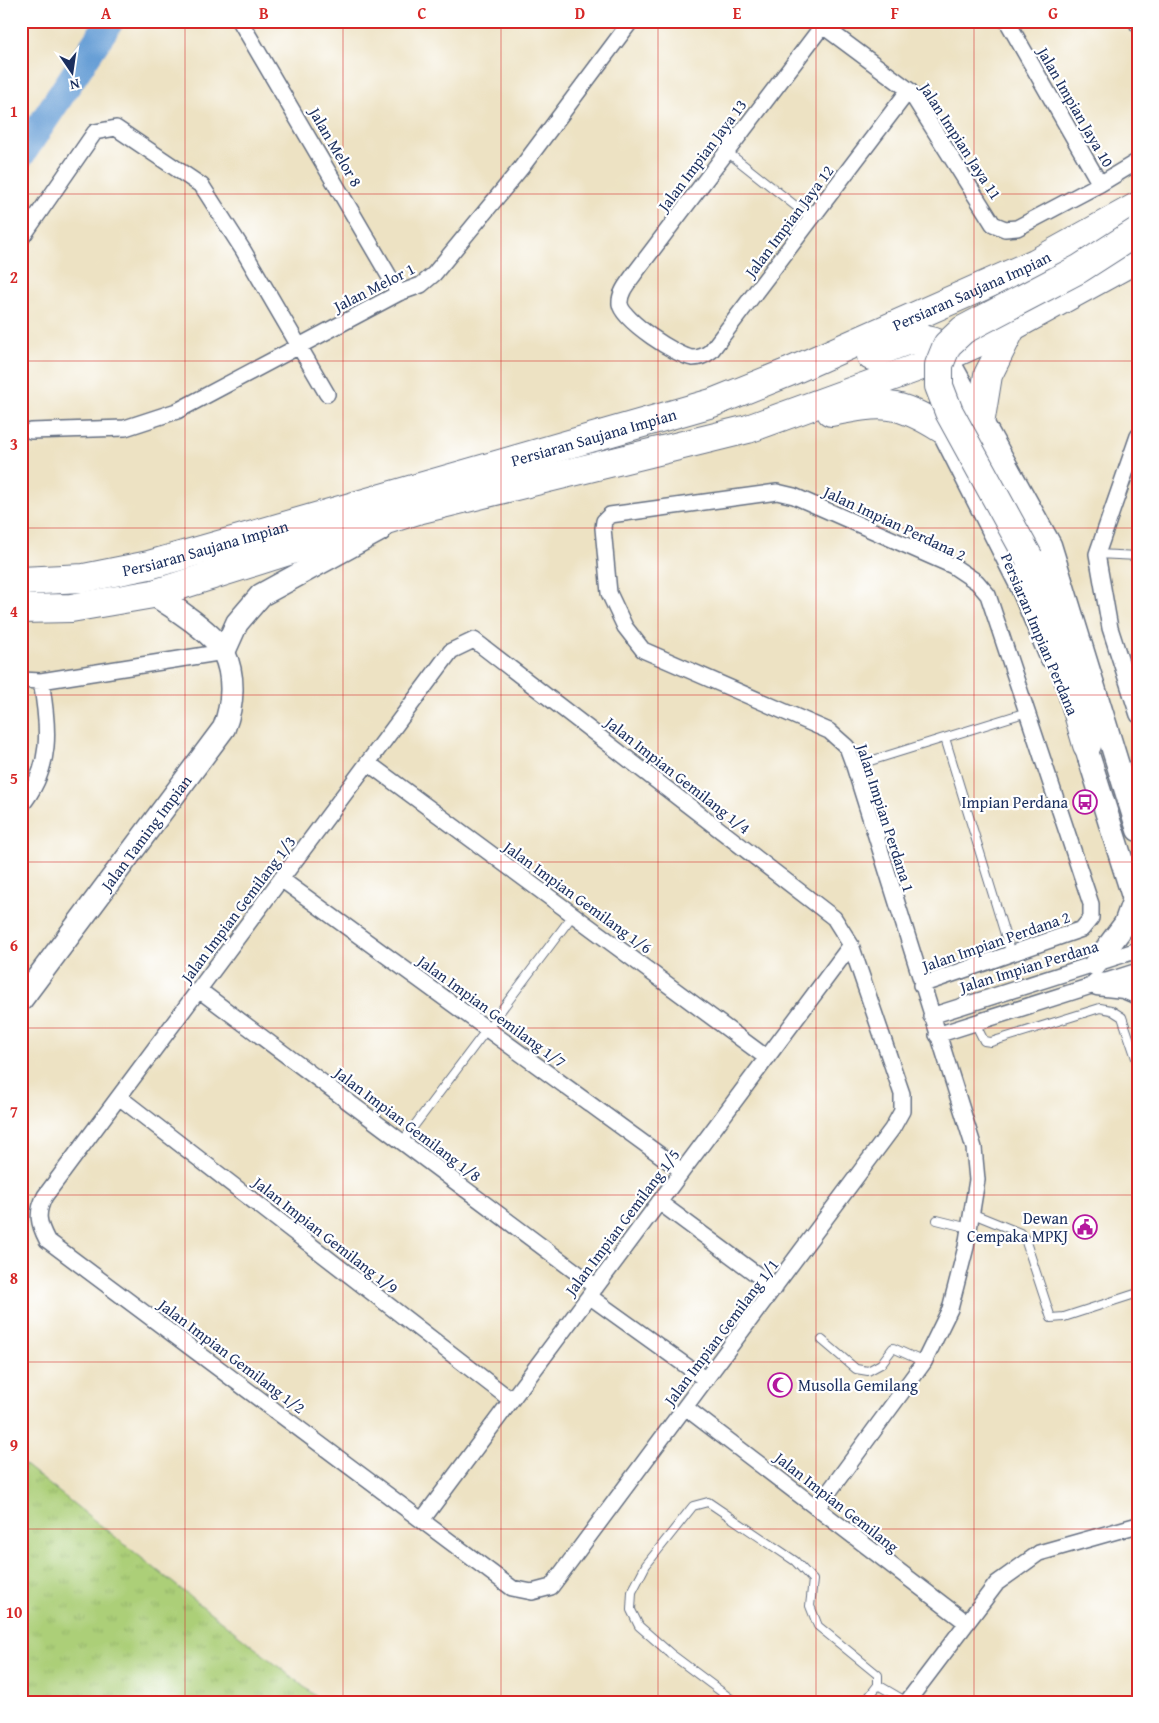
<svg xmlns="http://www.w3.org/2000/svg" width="1159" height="1723" viewBox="0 0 1159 1723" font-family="'Gentium Book Plus',serif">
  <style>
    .grass { fill: url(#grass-tufts); stroke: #647f6b }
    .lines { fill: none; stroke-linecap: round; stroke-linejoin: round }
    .river { stroke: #689fd6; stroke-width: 28 }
    .lane-casing { stroke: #646e81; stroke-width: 10 }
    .street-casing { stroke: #646e81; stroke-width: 18 }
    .secondary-casing { stroke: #646e81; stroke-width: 25 }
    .highway-casing { stroke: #646e81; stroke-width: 30 }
    .lane { stroke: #fff; stroke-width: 8 }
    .street { stroke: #fff; stroke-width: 15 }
    .secondary { stroke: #fff; stroke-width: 22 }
    .highway { stroke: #fff; stroke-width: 28 }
    .highway-bridge-casing { stroke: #646e81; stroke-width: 30; stroke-linecap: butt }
    .highway-bridge { stroke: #fff; stroke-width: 28 }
    .grid { fill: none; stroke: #d62828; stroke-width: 1; stroke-opacity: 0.55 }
    .labels { text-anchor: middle; stroke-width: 4.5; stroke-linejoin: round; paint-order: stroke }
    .street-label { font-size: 16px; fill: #1b2f5e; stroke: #fff }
    .poi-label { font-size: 16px; fill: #1b2f5e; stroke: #fff; text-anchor: end }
    .neatline { fill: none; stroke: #d62828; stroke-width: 2 }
    .grid-label { font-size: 16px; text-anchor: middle; font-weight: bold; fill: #d62828 }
  </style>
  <defs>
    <pattern id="grass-tufts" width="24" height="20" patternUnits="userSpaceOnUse" patternTransform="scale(1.25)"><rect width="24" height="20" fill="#accf78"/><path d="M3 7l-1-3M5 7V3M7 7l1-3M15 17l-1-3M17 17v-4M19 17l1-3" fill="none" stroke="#93b26a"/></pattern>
  </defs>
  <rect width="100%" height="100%" fill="#fff"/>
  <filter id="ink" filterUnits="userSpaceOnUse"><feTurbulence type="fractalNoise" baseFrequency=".02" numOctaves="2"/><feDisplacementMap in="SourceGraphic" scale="10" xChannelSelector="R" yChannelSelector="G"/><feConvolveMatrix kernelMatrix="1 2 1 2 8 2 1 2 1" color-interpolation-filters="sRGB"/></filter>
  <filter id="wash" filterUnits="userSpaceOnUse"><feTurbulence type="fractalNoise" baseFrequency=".0096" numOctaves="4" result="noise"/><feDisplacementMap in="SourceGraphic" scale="20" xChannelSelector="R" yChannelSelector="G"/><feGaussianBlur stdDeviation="1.12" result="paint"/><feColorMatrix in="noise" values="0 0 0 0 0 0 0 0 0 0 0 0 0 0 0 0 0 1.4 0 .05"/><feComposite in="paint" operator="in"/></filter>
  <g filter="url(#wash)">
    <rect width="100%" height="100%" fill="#ede2c3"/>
    <path class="grass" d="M21,1462l302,240h-302z"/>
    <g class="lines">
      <path class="river" d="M21,155l89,-134"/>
    </g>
  </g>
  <g filter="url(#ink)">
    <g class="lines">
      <g class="lane-casing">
        <path id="lane" d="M726,151l86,68
          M1097,554l41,2
          M945,738l66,216
          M854,766l173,-54
          M975,1023l9,18 7,1 109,-34 11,2 11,7 16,47
          M402,1142l171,-227
          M971,1213l49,20 5,6 26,79 13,-1 74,-24
          M937,1220l32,8
          M822,1340l34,29 12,2 13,-7 12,-16 31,14
          M878,1685l29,17
          M735,1702l-64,-48 -32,-28 -8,-16 1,-18 14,-27 47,-59 15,-4 87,59 18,19 -3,26 8,20 60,49v10l-13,17"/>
      </g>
      <g class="street-casing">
        <path id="street" d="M240,21l159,272
          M826,21l-191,252c-6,9 -16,19 -15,31 2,16 58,53 73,54 7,0 13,-3 18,-7l198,-261
          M1007,21l93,163
          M1136,21l2,4
          M823,26l86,64 84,134 12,5 12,-1 83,-44 38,-23
          M21,239l74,-107 21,-4 86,58 41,64 84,144
          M31,431l94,-3 52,-17 222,-118 22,-8 13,-11 87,-106 110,-147
          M1138,436l-41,118 13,74 28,87
          M474,640l360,278 17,27 51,149v17l-10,18 -341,458 -19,5 -20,-4 -465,-348c-9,-17 -11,-27 -2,-44l406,-545z
          M21,680l20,1 183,-29
          M368,763l399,295
          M21,806c32,-39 28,-78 20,-125
          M281,879l401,292
          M199,990l397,297
          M931,1016l207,-66
          M937,1035l201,-64
          M119,1097l392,303
          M659,1202l116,86
          M589,1296l117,84
          M686,1408l281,215
          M817,1508l107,-146 26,-53 16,-62 11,-67 -3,-32 -120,-382 -7,-19 -18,-16 -186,-81 -18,-23 -16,-34 -6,-65 1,-7 6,-6 167,-23 17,4 159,70 24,16 11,13 103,309v14l-9,11 -161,56
          M422,1520l429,-575
          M907,1702l90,-119 42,-30 99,-28"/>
      </g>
      <g class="secondary-casing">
        <g id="secondary">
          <path d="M946,357l104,188 88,285"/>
          <path d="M938,412l4,17 78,154 31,74"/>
          <path d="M224,652l13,-29 24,-28 119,-65"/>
          <path d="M1080,729l58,183"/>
          <path d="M1095,964l30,-40 9,-25"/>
          <path d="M1097,984l27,3 14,6"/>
          <path id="s1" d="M21,1000l203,-272c9,-23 11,-52 0,-75 -8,-18 -53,-48 -71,-59"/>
        </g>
      </g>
      <g class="highway-casing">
        <g id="highway">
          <path d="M871,356c21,-9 43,-23 66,-13l9,14"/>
          <path d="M831,412c51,-10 66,-12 111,17"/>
          <path d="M981,418l7,-43 24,-48"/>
          <path d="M1029,558l14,34 44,153"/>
          <path id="s2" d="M21,581l63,-3 65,-13 563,-162 77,-31 246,-109 103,-57"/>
          <path d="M21,609l50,-1 82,-14 265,-84 330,-81 198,-72 66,-30 126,-69"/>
        </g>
      </g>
      <use href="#lane" class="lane"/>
      <use href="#street" class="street"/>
      <use href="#secondary" class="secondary"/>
      <use href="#highway" class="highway"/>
      <g class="highway-bridge-casing">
        <path id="highway-bridge" d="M1029,558l-80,-146 -10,-26v-21l8,-20 16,-15 116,-61 59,-38"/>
      </g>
      <use href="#highway-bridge" class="highway-bridge"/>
    </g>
  </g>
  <path class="grid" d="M185,21v1681M343,21v1681M501,21v1681M658,21v1681M816,21v1681M974,21v1681M21,194h1117M21,361h1117M21,528h1117M21,695h1117M21,862h1117M21,1028h1117M21,1195h1117M21,1362h1117M21,1529h1117"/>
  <defs>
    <g id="bus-ring" transform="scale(1.25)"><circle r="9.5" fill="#fff" stroke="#b5179e" stroke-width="1.5"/><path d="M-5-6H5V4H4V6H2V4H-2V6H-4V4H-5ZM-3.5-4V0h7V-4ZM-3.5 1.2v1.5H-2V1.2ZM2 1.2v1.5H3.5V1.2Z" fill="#b5179e"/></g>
    <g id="civic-ring" transform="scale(1.25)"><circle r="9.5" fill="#fff" stroke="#b5179e" stroke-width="1.5"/><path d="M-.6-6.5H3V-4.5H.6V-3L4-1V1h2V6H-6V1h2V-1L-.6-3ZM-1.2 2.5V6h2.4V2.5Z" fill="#b5179e"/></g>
    <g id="mosque-ring" transform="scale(1.25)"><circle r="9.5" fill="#fff" stroke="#b5179e" stroke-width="1.5"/><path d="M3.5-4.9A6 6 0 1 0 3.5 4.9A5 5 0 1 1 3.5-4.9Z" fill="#b5179e"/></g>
  </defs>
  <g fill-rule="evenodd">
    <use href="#bus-ring" x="1085" y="802"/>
    <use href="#civic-ring" x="1085" y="1227"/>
    <use href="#mosque-ring" x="780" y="1385"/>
  </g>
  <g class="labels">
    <g class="street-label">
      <text transform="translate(1076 107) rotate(60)" y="6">Jalan Impian Jaya 10</text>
      <text transform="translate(961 141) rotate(57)" y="6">Jalan Impian Jaya 11</text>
      <text transform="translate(336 147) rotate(60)" y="6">Jalan Melor 8</text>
      <text transform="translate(702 155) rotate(-53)" y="6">Jalan Impian Jaya 13</text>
      <text transform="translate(789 221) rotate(-53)" y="6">Jalan Impian Jaya 12</text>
      <text transform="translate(374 287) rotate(-27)" y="6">Jalan Melor 1</text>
      <text dy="6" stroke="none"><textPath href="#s2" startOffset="998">Persiaran Saujana Impian</textPath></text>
      <text dy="6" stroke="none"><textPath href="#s2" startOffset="592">Persiaran Saujana Impian</textPath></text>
      <text transform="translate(895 523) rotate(25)" y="6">Jalan Impian Perdana 2</text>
      <text dy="6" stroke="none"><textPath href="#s2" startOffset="188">Persiaran Saujana Impian</textPath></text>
      <text transform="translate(1040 634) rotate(67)" y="6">Persiaran Impian Perdana</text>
      <text transform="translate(678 775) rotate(38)" y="6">Jalan Impian Gemilang 1/4</text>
      <text transform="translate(886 818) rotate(72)" y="6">Jalan Impian Perdana 1</text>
      <text dy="6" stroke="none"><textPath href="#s1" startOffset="209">Jalan Taming Impian</textPath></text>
      <text transform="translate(578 897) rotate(36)" y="6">Jalan Impian Gemilang 1/6</text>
      <text transform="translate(238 909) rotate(-53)" y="6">Jalan Impian Gemilang 1/3</text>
      <text transform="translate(996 941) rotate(-19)" y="6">Jalan Impian Perdana 2</text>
      <text transform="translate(1029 966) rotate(-17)" y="6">Jalan Impian Perdana</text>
      <text transform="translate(492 1011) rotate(36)" y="6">Jalan Impian Gemilang 1/7</text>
      <text transform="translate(408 1124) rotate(37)" y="6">Jalan Impian Gemilang 1/8</text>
      <text transform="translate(622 1222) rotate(-53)" y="6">Jalan Impian Gemilang 1/5</text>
      <text transform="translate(326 1235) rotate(38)" y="6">Jalan Impian Gemilang 1/9</text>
      <text transform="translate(721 1332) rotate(-53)" y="6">Jalan Impian Gemilang 1/1</text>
      <text transform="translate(232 1356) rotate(37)" y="6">Jalan Impian Gemilang 1/2</text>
      <text transform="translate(837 1502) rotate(38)" y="6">Jalan Impian Gemilang</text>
    </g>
    <g class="poi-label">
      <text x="1068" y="808">Impian Perdana</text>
      <text x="1068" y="1224">Dewan<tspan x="1068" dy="18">Cempaka MPKJ</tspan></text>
      <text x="798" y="1391" text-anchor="start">Musolla Gemilang</text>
    </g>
  </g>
  <rect width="1159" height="1723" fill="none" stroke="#fff" stroke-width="55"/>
  <g transform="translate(72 72) rotate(167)" stroke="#ffffff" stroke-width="4" paint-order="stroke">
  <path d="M0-4L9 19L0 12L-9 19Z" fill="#1b2f5e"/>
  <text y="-8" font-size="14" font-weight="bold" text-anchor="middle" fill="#1b2f5e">N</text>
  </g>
  <rect x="28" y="28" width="1104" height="1668" class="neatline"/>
  <g class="grid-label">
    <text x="106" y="19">A</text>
    <text x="264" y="19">B</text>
    <text x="422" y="19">C</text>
    <text x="580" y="19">D</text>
    <text x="737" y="19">E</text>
    <text x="895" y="19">F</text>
    <text x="1053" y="19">G</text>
    <text x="14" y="117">1</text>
    <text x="14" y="283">2</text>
    <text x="14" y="450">3</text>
    <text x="14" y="617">4</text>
    <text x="14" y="784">5</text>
    <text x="14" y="951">6</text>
    <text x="14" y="1117">7</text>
    <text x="14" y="1284">8</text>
    <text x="14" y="1451">9</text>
    <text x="14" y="1618">10</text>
  </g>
</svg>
